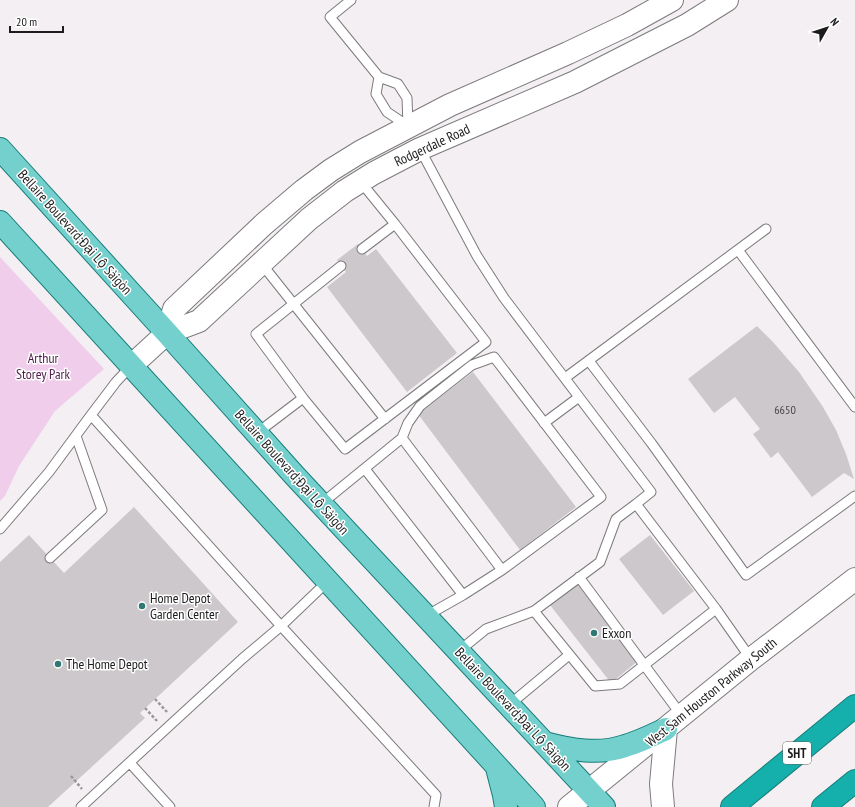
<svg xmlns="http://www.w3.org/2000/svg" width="855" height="807" viewBox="0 0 855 807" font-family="'PT Sans Narrow',sans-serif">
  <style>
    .green { fill: #f0ceeb }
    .building { fill: #ccc8cb }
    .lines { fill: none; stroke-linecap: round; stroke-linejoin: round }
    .lane-casing { stroke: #7d7a7d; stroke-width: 11 }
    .secondary-casing { stroke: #7d7a7d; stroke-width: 24 }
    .primary-casing { stroke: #187c79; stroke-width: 24 }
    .highway-casing { stroke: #187c79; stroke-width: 24 }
    .path { stroke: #9a9799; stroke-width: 2.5; stroke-dasharray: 3 2; stroke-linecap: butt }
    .lane { stroke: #fff; stroke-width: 9 }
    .secondary { stroke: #fff; stroke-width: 22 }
    .primary { stroke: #73d0cd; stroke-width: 22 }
    .highway { stroke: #15b0ab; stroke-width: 22 }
    .poi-dot { fill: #2f7874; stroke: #fff; stroke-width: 1.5 }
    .labels { text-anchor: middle; stroke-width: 3; stroke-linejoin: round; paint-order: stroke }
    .number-label { font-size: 12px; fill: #494748 }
    .shield { fill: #fff; stroke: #616061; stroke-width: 1 }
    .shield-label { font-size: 13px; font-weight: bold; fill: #1d1c1d }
    .street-label { font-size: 14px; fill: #1d1c1d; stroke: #fff }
    .park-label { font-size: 14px; fill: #4f1c4a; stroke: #fff }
    .poi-label { font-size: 14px; fill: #1d1c1d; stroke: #fff; text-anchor: start }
  </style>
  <rect width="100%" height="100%" fill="#f3eff2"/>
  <path class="green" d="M0,257l104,112 -49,42 -36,55 -14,30 -5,5z"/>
  <path class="building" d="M358,244l9,12 9,-7 81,104 -50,39 -80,-105 19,-15 -9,-12z
    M757,326l16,16 26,30 24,35 13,23 10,24 8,25 -10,-6 -32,24 -34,-45 -7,6 -18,-24 7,-5 -25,-32 -21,16 -26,-34z
    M473,372l103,135 -56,43 -102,-136z
    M134,507l104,115 -98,91 5,5 -97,89h-48v-245l29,-27 35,38z
    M650,535l44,56 -31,24 -44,-56z
    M578,584l60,77 -27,22 -61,-78z"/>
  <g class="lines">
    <g class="lane-casing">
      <path id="lane" d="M351,0l-21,17 49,60 19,7 9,14 1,28
        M379,77l-3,17 11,18 21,14
        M420,149l57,107 27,42 147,194 -15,12 80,105 35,50
        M362,249l33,-25
        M738,250l117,157
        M261,263l124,156
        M589,361l63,83 94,131 109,-79
        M131,366l-15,16 -25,33 190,211 47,-45
        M565,378l201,-149
        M303,398l-47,-64 85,-68
        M544,423l35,-26
        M257,433l46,-35 42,51 141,-107 -91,-118 -35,-43
        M402,438l6,-15 12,-17 52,-41 22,-8 107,140 -99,73
        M365,469l98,126
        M321,504l81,-66 100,132 -39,25 -37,21
        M0,529l49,-57 42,-57
        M50,558l52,-48 -26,-74
        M579,577l103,139
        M534,611l61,75 25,-2 96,-75
        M459,651l27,-22 48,-18 66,-49 16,-43 20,-15
        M509,705l60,-50
        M130,763l40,44
        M81,807l161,-148 39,-33 155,169 -2,12"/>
    </g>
    <g class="secondary-casing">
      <path id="secondary" d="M167,333l7,-24 90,-85 40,-34 27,-20 29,-18 90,-47 118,-52 59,-28 45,-25
        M131,366l36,-33 32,-12 110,-102 36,-28 29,-18 46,-24 155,-67 112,-57 40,-25
        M569,807l182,-148 104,-80
        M663,807l-2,-23 5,-55"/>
    </g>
    <g class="primary-casing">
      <path id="primary" d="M0,149l167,184 128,143 309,331
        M0,222l534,585
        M545,743c26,7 54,12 80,3 14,-4 28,-11 41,-17
        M497,768l7,27 2,12"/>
    </g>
    <g class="highway-casing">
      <path id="highway" d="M732,807l123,-101
        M823,807l32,-26"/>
    </g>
    <path class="path" d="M155,699l12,13
      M145,708l12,13
      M71,776l11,13"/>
    <use href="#lane" class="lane"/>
    <use href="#secondary" class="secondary"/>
    <use href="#primary" class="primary"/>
    <use href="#highway" class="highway"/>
  </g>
  <g class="poi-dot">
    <circle cx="142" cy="606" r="4"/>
    <circle cx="594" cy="633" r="4"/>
    <circle cx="58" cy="664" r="4"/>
  </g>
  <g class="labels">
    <g class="number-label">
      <text x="785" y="414">6650</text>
    </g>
    <rect class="shield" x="783" y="742" width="28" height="22" rx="3"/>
    <g class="shield-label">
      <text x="797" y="758">SHT</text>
    </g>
    <g class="street-label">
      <text transform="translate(432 145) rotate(-25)" y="5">Rodgerdale Road</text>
      <text transform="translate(75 232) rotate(48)" y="5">Bellaire Boulevard;Đại Lộ Sàigòn</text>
      <text transform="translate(292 472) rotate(48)" y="5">Bellaire Boulevard;Đại Lộ Sàigòn</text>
      <text transform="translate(711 692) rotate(-39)" y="5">West Sam Houston Parkway South</text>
      <text transform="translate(513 709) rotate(47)" y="5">Bellaire Boulevard;Đại Lộ Sàigòn</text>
    </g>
    <g class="park-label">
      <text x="43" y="363">Arthur<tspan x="43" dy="16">Storey Park</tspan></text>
    </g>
    <g class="poi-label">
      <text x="150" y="603">Home Depot<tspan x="150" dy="16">Garden Center</tspan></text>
      <text x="602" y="638">Exxon</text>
      <text x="66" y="669">The Home Depot</text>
    </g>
  </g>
  <g transform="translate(827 28) rotate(51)" stroke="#ffffff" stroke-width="3" paint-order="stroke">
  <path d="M0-3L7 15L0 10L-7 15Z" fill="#1d1c1d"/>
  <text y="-6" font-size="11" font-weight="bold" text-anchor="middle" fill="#1d1c1d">N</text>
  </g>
  <path d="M10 26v6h53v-6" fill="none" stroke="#1d1c1d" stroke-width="2"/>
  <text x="16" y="26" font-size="12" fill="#1d1c1d" stroke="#ffffff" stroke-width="3" paint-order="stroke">20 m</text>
</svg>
